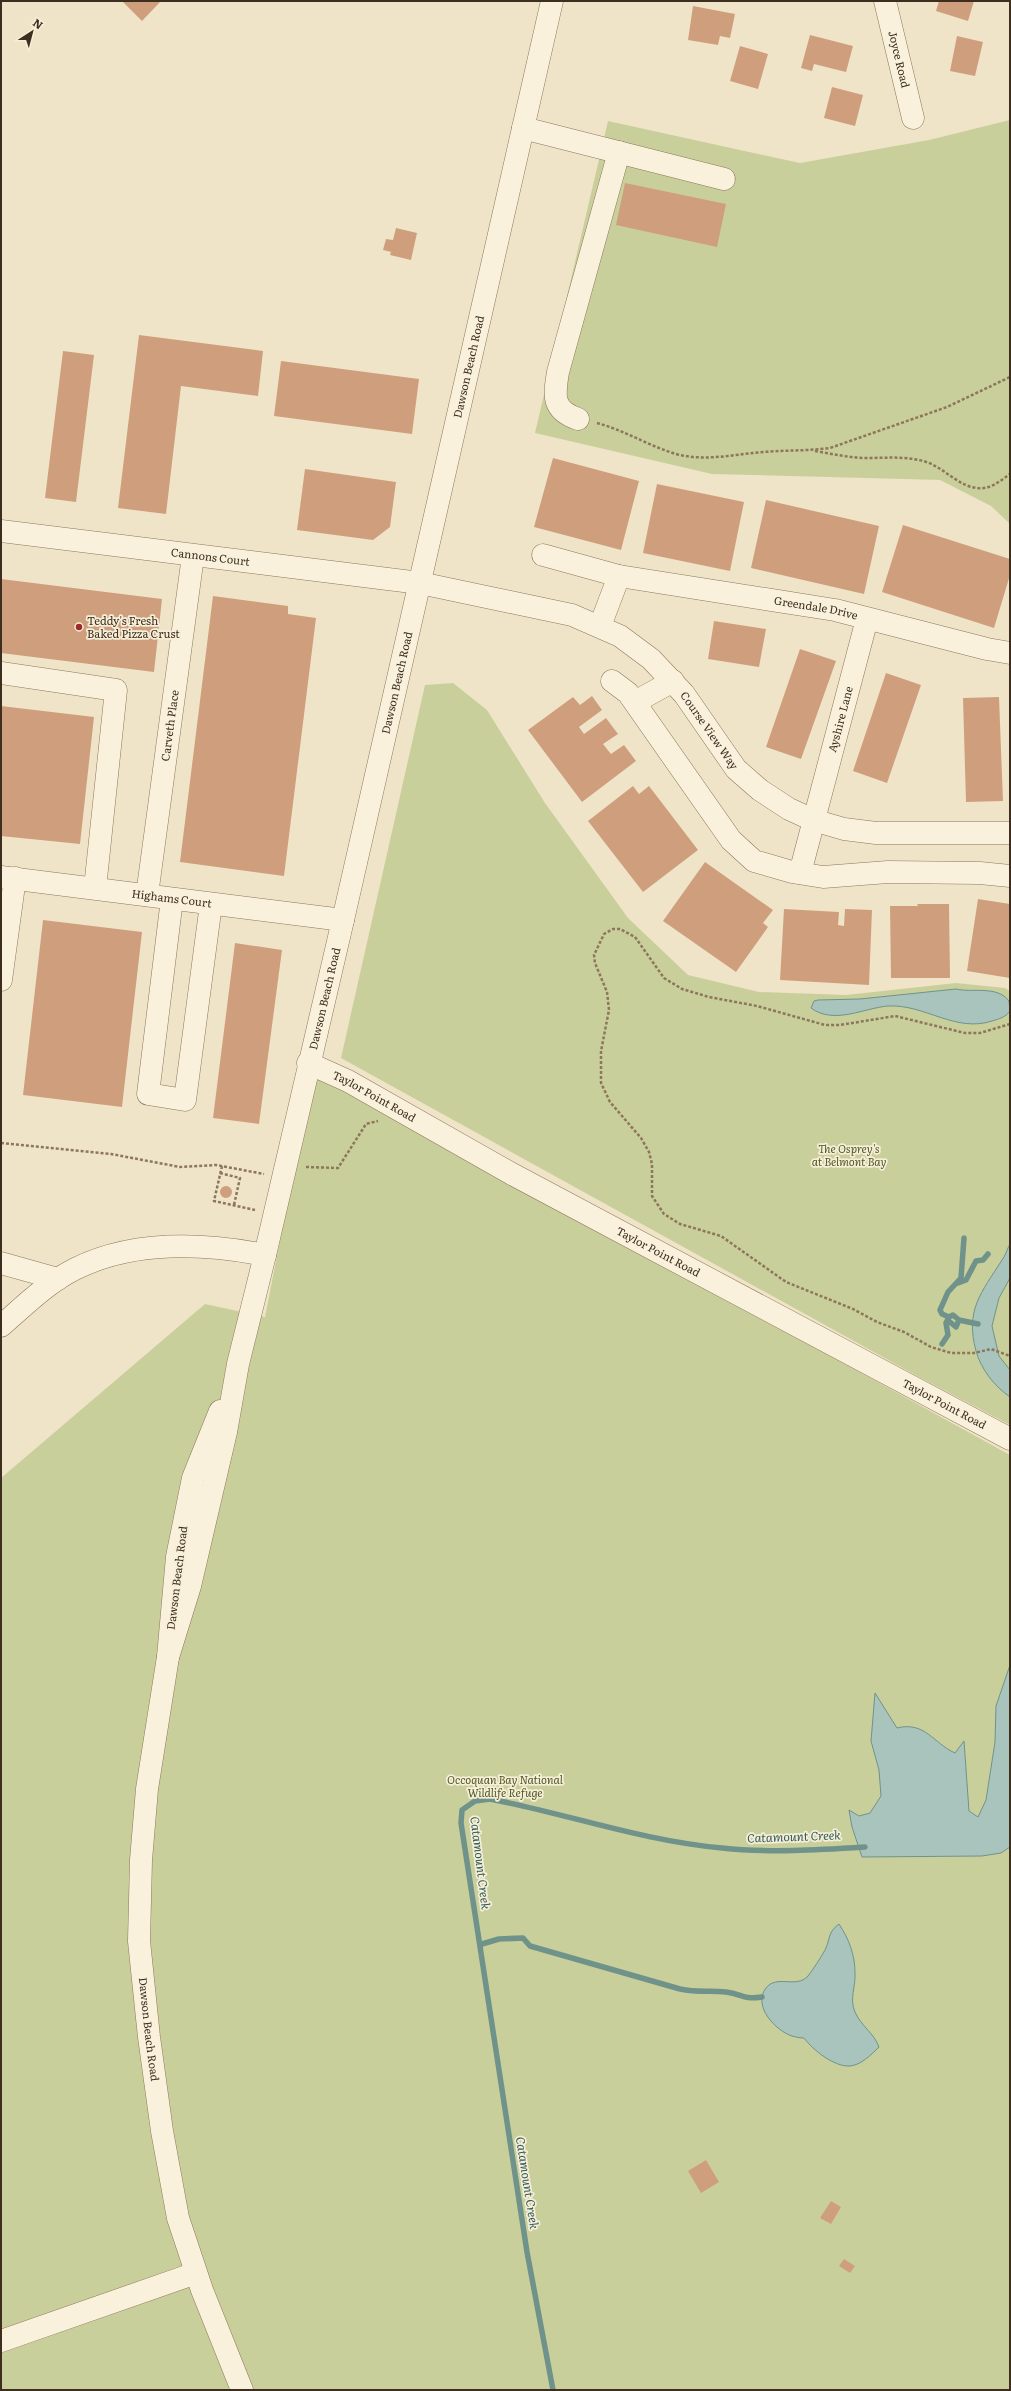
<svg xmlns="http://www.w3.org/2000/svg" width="1011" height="2391" viewBox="0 0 1011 2391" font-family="Literata,serif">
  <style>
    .green { fill: #c9cf9b }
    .water { fill: #a9c4bc; stroke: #6f938a }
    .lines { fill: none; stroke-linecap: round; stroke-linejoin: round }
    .stream { stroke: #6f938a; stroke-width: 5.5 }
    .building { fill: #cf9f7d }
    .minor-casing { stroke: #8d765c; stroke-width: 23 }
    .path { stroke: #8d765c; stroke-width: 2.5; stroke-dasharray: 3 2; stroke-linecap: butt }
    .minor { stroke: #faf1dc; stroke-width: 22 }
    .poi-dot { fill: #9e2a2b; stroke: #f7eed8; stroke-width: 1.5 }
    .labels { text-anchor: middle; stroke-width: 3.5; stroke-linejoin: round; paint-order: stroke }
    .street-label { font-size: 11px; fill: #3d2e20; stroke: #f7eed8 }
    .poi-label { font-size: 11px; fill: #3d2e20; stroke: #f7eed8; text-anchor: start }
    .park-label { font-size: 11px; font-style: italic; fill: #4d5a26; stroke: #f7eed8 }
    .water-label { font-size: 12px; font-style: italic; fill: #2f5d5a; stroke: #f7eed8 }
  </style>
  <rect width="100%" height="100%" fill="#f0e4c8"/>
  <path class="green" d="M1010,120v404l-19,-18 -51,-26 -228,-6 -177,-41 73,-312 192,42 129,-23z
    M453,683l34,27 58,93 83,115 60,57 71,17 87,3 110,-12 49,5 5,3v434l-91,-48 -578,-319 84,-373z
    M313,1071l697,384v935h-1009v-912l204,-174 60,13z"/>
  <path class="water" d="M956,989c16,4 41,-4 53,12l1,10c-4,6 -11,8 -18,10 -37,12 -67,-17 -104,-15 -24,2 -54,19 -77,2l3,-7 4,-1 42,-1z
    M1010,1244v34l-11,20 -7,28 7,30 11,14v27c-16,-11 -29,-28 -34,-46 -11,-41 5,-58 26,-91 4,-5 5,-11 8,-16z
    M1010,1665v182l-9,6 -19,3 -120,1 -10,-30 -3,-17 10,6 11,-3 11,-17 -2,-26 -8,-29 4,-48 22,35c28,-7 36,15 58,25l9,-12 5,70 9,6 8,-17 9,-58 1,-36z
    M839,1924c10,15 16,31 16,49 1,13 -6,26 0,39 6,14 19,21 24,35 -8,8 -18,18 -29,19 -16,1 -37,-16 -46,-28 -4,0 -8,-1 -12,-2 -16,-5 -40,-30 -26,-48 11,-14 30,1 42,-12 6,-8 12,-17 17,-26 6,-12 2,-17 14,-26z"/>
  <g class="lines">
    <path class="stream" d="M964,1238l-3,40 -13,14 -8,18 2,4 7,3 4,-2 6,5 19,4
      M958,1283l8,-3 10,-19 7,-1 5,-6
      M946,1323l4,-1 6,5 3,-7
      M942,1344l6,-9 -2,-12 3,-6
      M482,1944l17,-5 24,-1 7,8 150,43c19,4 29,1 46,3 17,2 16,8 36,5
      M553,2390l-26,-138 -66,-429 1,-13 13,-9 15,-2c78,15 153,42 232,49 47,5 96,2 143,-1"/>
  </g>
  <path class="building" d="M122,1h39l-19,20z
    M939,1h35l-6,20 -32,-10z
    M693,6l42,8 -5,24 -10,-2 -2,9 -30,-5z
    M810,35l43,11 -7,26 -32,-8 -2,7 -11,-3z
    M957,36l26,6 -8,34 -25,-5z
    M740,46l28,8 -10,35 -28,-8z
    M832,87l31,8 -8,31 -31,-8z
    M625,183l101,21 -9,43 -101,-22z
    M396,228l21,5 -6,27 -21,-5 1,-3 -8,-2 3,-11 7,1z
    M139,335l124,16 -5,45 -77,-10 -15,128 -48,-6z
    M63,351l31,4 -18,147 -31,-4z
    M281,361l138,18 -7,55 -138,-18z
    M553,458l86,23 -18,69 -87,-23z
    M305,469l91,13 -6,45 -17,13 -76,-10z
    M657,484l87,18 -14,69 -87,-18z
    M766,500l113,26 -15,68 -113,-26z
    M903,525l107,34v16l-16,53 -112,-36z
    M1,579l161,20 -8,73 -153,-19z
    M213,596l75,10v8l28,4 -32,258 -104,-14z
    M714,621l52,8 -7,38 -51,-8z
    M800,649l36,12 -35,98 -35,-12z
    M886,673l35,12 -34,98 -34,-12z
    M592,696l10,14 -23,17 5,7 22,-16 12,16 -15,10 8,10 13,-9 12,16 -54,41 -54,-72 45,-33 7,8z
    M999,697l4,104 -37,1 -3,-104z
    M1,706l93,11 -14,127 -79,-8z
    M633,786l6,8 10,-8 49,64 -55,42 -55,-71z
    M705,862l68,48 -10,13 5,4 -32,45 -73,-51z
    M978,899l32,5v74l-43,-7z
    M917,904h32l1,74h-59l-1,-72h28z
    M784,909l55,3 -1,13 6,1 1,-17 27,1 -3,75 -89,-5z
    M43,920l99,12 -20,175 -99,-12z
    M235,943l47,7 -23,174 -46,-6z
    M220 1192a6 6 0 1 1 12 0a6 6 0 1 1-12 0Z
    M706,2160l13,22 -18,11 -13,-22z
    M831,2201l10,6 -10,17 -11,-6z
    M844,2259l11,7 -5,7 -11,-7z"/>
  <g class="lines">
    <g class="minor-casing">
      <g id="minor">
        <path id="s1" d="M885,1l28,117"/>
        <path d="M523,128l201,51"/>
        <path d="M578,419c-26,-9 -24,-23 -20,-47l61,-220"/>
        <path id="s2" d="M1,531l419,52 152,32 48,21 31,23 33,35 52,75 24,21 29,19 24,11 31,9 32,4h134"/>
        <path d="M543,555l76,21"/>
        <path id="s3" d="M600,626l19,-50 216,34 152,39 23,4"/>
        <path d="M1,673l115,17 -21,198"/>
        <path d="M612,681l16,12 103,147 23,21 38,11 31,5 65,-5 92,1 30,3"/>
        <path d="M635,702l38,-21"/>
        <path id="s4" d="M800,873l67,-254"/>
        <path id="s5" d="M1,877l342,43"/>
        <path id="s6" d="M147,895l46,-339"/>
        <path d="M172,899l-24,195 37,6 26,-196"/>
        <path d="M1,980l14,-102"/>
        <path id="s7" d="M308,1063l40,18 164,93 498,265"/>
        <path d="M1,1263l57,16"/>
        <path d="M1,1326c23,-20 46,-43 74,-57 58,-29 129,-26 190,-14"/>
        <path id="s8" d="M220,1411l-27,67 -16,79 -9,100 -21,132 -6,71 -2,81 10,96 13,94 16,87 24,72 40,100"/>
        <path id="s9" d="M168,1657l22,-71 36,-154 12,-68 27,-109 78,-335 209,-919"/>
        <path d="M1,2341l195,-68"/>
      </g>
    </g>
    <path class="path" d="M597,423c27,7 52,23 79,31 30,8 58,0 88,-2 22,-2 44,-1 66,-4l117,-41 63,-30
      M815,451c18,3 35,7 52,7 19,0 37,-2 56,3 20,5 34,25 54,27 13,2 23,-7 33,-14
      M1010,1024l-30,9h-15l-70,-17 -55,9h-15l-68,-19 -48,-9 -27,-8 -18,-11 -29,-41 -15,-8h-7l-9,5 -10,21 1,8 12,29 2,18 -8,41v32l9,19 31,36 8,14 3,12v32l12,18 16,10 41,12 65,46 67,27 24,13 27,10 27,15 20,6h23l17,-4 19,7
      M1,1143l110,11 69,13 36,-2 48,9
      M222,1166l-8,35 41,9
      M306,1167l32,1 28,-44 12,-3
      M220,1173l20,5 -6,27"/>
    <use href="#minor" class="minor"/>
  </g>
  <circle class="poi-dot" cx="79" cy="627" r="4"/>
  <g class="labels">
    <g class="street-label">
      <text dy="4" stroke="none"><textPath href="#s1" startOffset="60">Joyce Road</textPath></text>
      <text dy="4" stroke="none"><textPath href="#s9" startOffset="1325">Dawson Beach Road</textPath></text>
      <text dy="4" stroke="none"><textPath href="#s2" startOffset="211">Cannons Court</textPath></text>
      <text dy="4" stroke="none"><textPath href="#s3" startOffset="253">Greendale Drive</textPath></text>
      <text dy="4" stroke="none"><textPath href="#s9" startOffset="1001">Dawson Beach Road</textPath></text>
      <text dy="4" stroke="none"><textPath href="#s4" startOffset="159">Ayshire Lane</textPath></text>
      <text dy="4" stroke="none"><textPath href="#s6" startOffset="171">Carveth Place</textPath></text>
      <text dy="4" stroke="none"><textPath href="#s2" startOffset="761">Course View Way</textPath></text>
      <text dy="4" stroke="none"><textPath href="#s5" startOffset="172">Highams Court</textPath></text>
      <text dy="4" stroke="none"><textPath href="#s9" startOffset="677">Dawson Beach Road</textPath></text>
      <text dy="4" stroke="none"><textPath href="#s7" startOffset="74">Taylor Point Road</textPath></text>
      <text dy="4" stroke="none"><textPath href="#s7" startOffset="398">Taylor Point Road</textPath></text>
      <text dy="4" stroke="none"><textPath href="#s7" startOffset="722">Taylor Point Road</textPath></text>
      <text transform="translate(177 1578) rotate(-83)" y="4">Dawson Beach Road</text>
      <text dy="4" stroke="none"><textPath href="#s8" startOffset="628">Dawson Beach Road</textPath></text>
    </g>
    <g class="poi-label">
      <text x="87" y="625">Teddy's Fresh<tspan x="87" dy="13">Baked Pizza Crust</tspan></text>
    </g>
    <g class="park-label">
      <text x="849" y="1153">The Osprey's<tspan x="849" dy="13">at Belmont Bay</tspan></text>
      <text x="505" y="1784">Occoquan Bay National<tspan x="505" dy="13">Wildlife Refuge</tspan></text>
    </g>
    <g class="water-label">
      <text transform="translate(794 1837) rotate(-2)" y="4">Catamount Creek</text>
      <text transform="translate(480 1863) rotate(83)" y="4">Catamount Creek</text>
      <text transform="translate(527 2183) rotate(81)" y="4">Catamount Creek</text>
    </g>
  </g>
  <rect width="1011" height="2391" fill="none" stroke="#3d2e20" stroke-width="4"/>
  <g transform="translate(32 32) rotate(36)" stroke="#f7eed8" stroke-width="3" paint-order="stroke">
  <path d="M0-3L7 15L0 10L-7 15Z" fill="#3d2e20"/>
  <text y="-6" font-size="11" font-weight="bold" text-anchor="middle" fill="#3d2e20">N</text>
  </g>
</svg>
